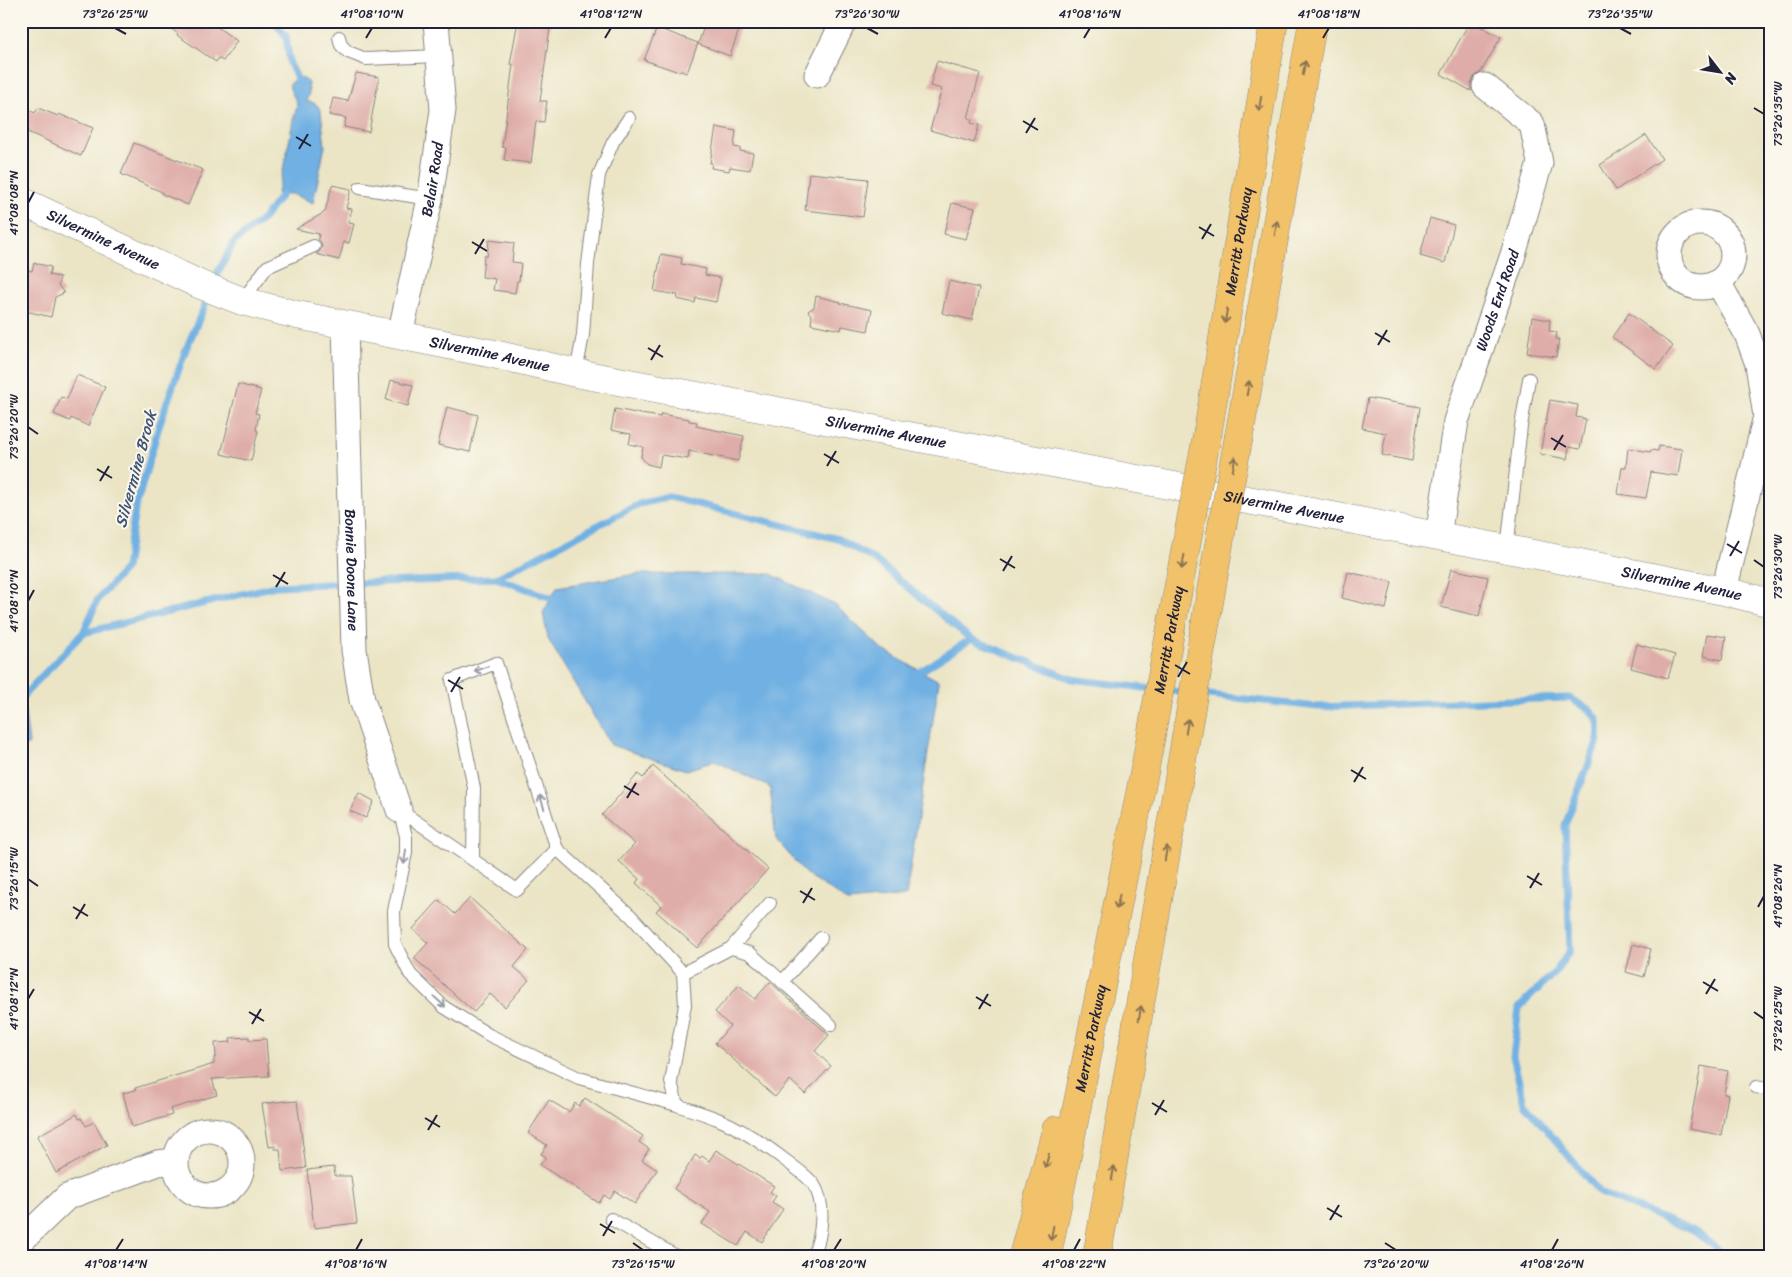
<svg xmlns="http://www.w3.org/2000/svg" width="1792" height="1277" viewBox="0 0 1792 1277" font-family="Sriracha,sans-serif">
  <style>
    .water { fill: #6fb0e3; stroke: #48698f }
    .lines { fill: none; stroke-linecap: round; stroke-linejoin: round }
    .stream { stroke: #6fb0e3; stroke-width: 7 }
    .building { fill: #dfada9 }
    .service-casing { stroke: #868480; stroke-width: 14 }
    .minor-casing { stroke: #868480; stroke-width: 27 }
    .tertiary-casing { stroke: #868480; stroke-width: 29 }
    .motorway-casing { stroke: #868480; stroke-width: 29 }
    .service { stroke: #fff; stroke-width: 12 }
    .minor { stroke: #fff; stroke-width: 25 }
    .tertiary { stroke: #fff; stroke-width: 28 }
    .motorway { stroke: #f2c26a; stroke-width: 28 }
    .motorway-bridge-casing { stroke: #868480; stroke-width: 29; stroke-linecap: butt }
    .motorway-bridge { stroke: #f2c26a; stroke-width: 28 }
    .oneway { stroke: #8a7252 }
    .oneway2 { stroke: #9c9ca7 }
    .ticks { fill: none; stroke: #22223b; stroke-width: 2 }
    .labels { text-anchor: middle; stroke-width: 4; stroke-linejoin: round; paint-order: stroke }
    .street-label { font-size: 15px; fill: #22223b; stroke: #fbf7ec }
    .water-label { font-size: 16px; font-style: italic; fill: #3d5476; stroke: #fbf7ec }
    .neatline { fill: none; stroke: #22223b; stroke-width: 2 }
    .ticks-label { font-size: 12px; text-anchor: middle; fill: #22223b }
  </style>
  <rect width="100%" height="100%" fill="#fbf7ec"/>
  <filter id="ink" filterUnits="userSpaceOnUse"><feTurbulence type="fractalNoise" baseFrequency=".02" numOctaves="2"/><feDisplacementMap in="SourceGraphic" scale="10" xChannelSelector="R" yChannelSelector="G"/><feConvolveMatrix kernelMatrix="1 2 1 2 8 2 1 2 1" color-interpolation-filters="sRGB"/></filter>
  <filter id="wash" filterUnits="userSpaceOnUse"><feTurbulence type="fractalNoise" baseFrequency=".0096" numOctaves="4" result="noise"/><feDisplacementMap in="SourceGraphic" scale="20" xChannelSelector="R" yChannelSelector="G"/><feGaussianBlur stdDeviation="1.12" result="paint"/><feColorMatrix in="noise" values="0 0 0 0 0 0 0 0 0 0 0 0 0 0 0 0 0 1.4 0 .05"/><feComposite in="paint" operator="in"/></filter>
  <g filter="url(#wash)">
    <rect width="100%" height="100%" fill="#ebe5c6"/>
    <path class="water" d="M297,78l7,1 4,4 1,10 -3,8 8,2 4,3 3,6 4,34 -12,57 -21,-9 -15,-1c7,-25 12,-48 16,-73 1,-4 4,-11 4,-15 -1,-10 -16,-20 0,-27z
      M637,574h134l64,31 48,45 56,31 -33,215 -58,6 -43,-29 -29,-34 -6,-52 -55,-26 -29,9 -75,-25 -63,-106 -5,-26 14,-26z
      M21,697h2l6,47 -8,5z"/>
    <g class="lines">
      <path class="stream" d="M273,21l13,15 4,28 7,14 2,9
        M216,276l18,-34 29,-23 26,-34
        M496,578l64,23
        M83,633l15,-34 28,-31 9,-58 25,-87 26,-74 19,-44
        M915,675l56,-36
        M1164,690l24,3
        M1199,694l119,13 251,-9 21,12 8,10v20l-33,85 5,125 -13,20 -38,38 -6,48 11,47 76,90 96,39 30,24
        M21,698l62,-65 192,-47 221,-8 143,-74 30,-7 169,42 37,21 96,79 101,40 81,10"/>
    </g>
    <g id="blocks">
      <path class="building" d="M161,21h48l28,20 -14,20 -5,-3 -2,4 -39,-27 1,-1z
        M518,21h33l-11,80h7l-3,21 -8,-1 -5,42 -27,-3 2,-12 -4,-1 11,-83h-3z
        M706,21h36l-12,35 -32,-12z
        M1470,21l31,16 -20,35 -7,5 -3,6v8l-30,-17z
        M657,28l41,15 -11,30 -8,-3v2l-35,-12z
        M937,61l43,12 -12,45 4,1 -1,4 8,2 -5,18 -44,-13 12,-41 -12,-3z
        M356,73l23,4 -10,55 -25,-5 2,-9 -17,-3 4,-17 15,3z
        M21,107l14,6 3,-5 20,8 1,-2 34,14 -12,28 -60,-27z
        M716,127l20,4 -2,16 6,1v3l13,2 -3,17 -20,-3 -1,4 -18,-3 1,-5h-2z
        M1646,135l16,24 -46,31 -16,-25z
        M134,143l69,27 -15,35 -26,-11v-2l-41,-18z
        M809,173l59,6 -5,38 -58,-7z
        M332,185l19,4 -5,19 6,1 -4,14 6,1 -5,19 -5,-1 -5,18 -23,-6 4,-3 2,-4 -1,-5 -3,-3 1,-5 -23,-5 29,-17z
        M952,203l23,5 -9,31 -22,-5z
        M1430,218l24,7 -9,38 -25,-7z
        M489,240l25,3 -2,19 9,1 -2,18h-2l-2,12 -22,-3 2,-11 -13,-2 2,-21h3z
        M661,254l21,4 -1,6 25,5 -1,6 16,3 -5,24 -20,-4 -1,5 -18,-4 1,-4 -24,-4z
        M34,263l17,4 -2,8 11,2 -2,8 6,8 -9,4 -4,20 -30,-7v-41l11,2z
        M949,281l30,7 -7,32 -30,-7z
        M816,296l25,6 -1,1 32,7 -4,21 -26,-5 -1,4 -30,-6 1,-8 -4,-5 6,-4z
        M1629,313l44,33 -17,23 -44,-32z
        M1532,317l18,3 -1,11 8,1 -1,7h3l-3,18 -29,-4z
        M77,375l28,12 -17,39 -17,-8 -1,3 -16,-7 7,-17 6,2z
        M391,380l22,5 -5,21 -22,-6z
        M238,384l23,6 -6,23 4,1 -3,16 2,1 -7,30 -30,-7z
        M1368,398l52,9 -8,54 -30,-6 4,-22 -24,-5z
        M1550,400l28,5 -2,12 10,2 -6,30 -11,-2 -2,12 -27,-5z
        M447,407l31,8 -8,37 -32,-7z
        M615,409l26,5 19,3 1,-3 28,5v2l8,1 -1,4 48,10 -6,25 -49,-10 -1,8 -27,-4 -2,12 -12,-3 -6,-7 2,-10 -14,-3 2,-10 -20,-4z
        M1659,446l23,3 -4,27 -27,-4 -5,26 -28,-4 4,-27h4l2,-19 22,4 1,-2 7,1z
        M1451,569l37,8 -9,39 -38,-9z
        M1348,572l44,10 -6,27 -44,-11z
        M1707,634l19,3 -4,23 -19,-4z
        M1637,644l38,11 -7,23 -37,-10z
        M653,766l115,103 -71,79 -41,-37 5,-5 -25,-23 3,-4 -20,-18 16,-17 -33,-29 36,-41 5,4z
        M359,793l15,8 -8,17 -16,-7z
        M470,898l58,52 -14,17 15,13 -24,27 -15,-13 -16,18 -60,-54 14,-15 -15,-14 26,-29 16,14z
        M1633,944l18,5 -7,28 -18,-5z
        M770,982l59,53 -14,16 16,15 -26,28 -15,-14 -15,17 -60,-54 15,-17 -15,-14 24,-27 16,14z
        M249,1037v3l17,-1 3,37 -57,3 5,16 -47,14 2,6 -40,12 -9,-34 13,-3 -1,-2 79,-24v-7h2l-1,-14 16,-1 -1,-4z
        M1701,1066l27,5 -4,23 4,1 -7,40 -32,-6z
        M585,1098l58,38 -4,6 10,7 -7,11 15,10 -22,34 -20,-13 -5,8 -6,-4 -5,8 -59,-38 6,-8 -5,-3 6,-9 -19,-12 21,-33 20,12 6,-9 4,3z
        M285,1101v1l12,-1 9,67 -24,3 -2,-22h-5v-3l-6,1 -7,-43z
        M77,1114l2,5 2,-1 5,8 8,-4 13,23 -51,28 -19,-37z
        M716,1150l58,36 -4,6 6,4 -4,6 11,7 -21,33 -15,-10 -9,14 -36,-22 8,-12 -36,-23 21,-34 5,3 2,-2 7,5z
        M334,1167l1,9h16l6,47 -43,5 -7,-58z"/>
    </g>
  </g>
  <g filter="url(#ink)">
    <use href="#blocks" fill-opacity="0" stroke="#868480" stroke-width="1"/>
    <g class="lines">
      <g class="service-casing">
        <path id="service" d="M339,37l2,8 7,7 18,7 73,-3
          M360,188l70,11
          M242,301l25,-34 47,-21
          M576,373l7,-38 5,-71 11,-89 14,-33 16,-24
          M1507,549l14,-123 8,-47
          M399,810l7,26v17l-12,58 1,33 15,30 34,33 45,28 90,43 98,27
          M399,810l74,50
          M557,849l-40,41 -44,-30 1,-72 -22,-108 44,-17 61,186 74,67 52,57 2,32 -14,77 6,23c14,5 29,9 43,15 24,10 45,25 65,40 10,8 22,15 29,25 12,19 8,51 -1,71
          M731,948l39,-45
          M683,973l48,-25 19,5 81,72
          M782,982l39,-44
          M1756,1087l15,3
          M611,1219l65,37"/>
      </g>
      <g class="minor-casing">
        <g id="minor">
          <path d="M817,75l27,-54"/>
          <circle cx="1701" cy="255" r="32"/>
          <path d="M1718,282l29,52 11,30 8,52 -42,175"/>
          <path id="s1" d="M345,325l9,325 8,50 37,110"/>
          <path id="s2" d="M400,335l30,-136 13,-89 -7,-89"/>
          <path id="s3" d="M1438,536l18,-115 57,-166 27,-92 -8,-39 -47,-38"/>
          <circle cx="209" cy="1163" r="33"/>
          <path d="M21,1241l46,-44 91,-34 17,-2"/>
        </g>
      </g>
      <g class="tertiary-casing">
        <g id="tertiary">
          <path id="s4" d="M21,201l180,84 41,16 55,14 192,38 87,20 931,176 217,42 47,12"/>
        </g>
      </g>
      <g class="motorway-casing">
        <g id="motorway">
          <path id="s5" d="M1208,431l66,-410"/>
          <path d="M1239,436l74,-415"/>
          <path d="M1023,1256l33,-126"/>
          <path id="s6" d="M1047,1256l98,-488 47,-254"/>
          <path d="M1097,1256l125,-729"/>
        </g>
      </g>
      <use href="#service" class="service"/>
      <use href="#minor" class="minor"/>
      <use href="#tertiary" class="tertiary"/>
      <use href="#motorway" class="motorway"/>
      <g class="motorway-bridge-casing">
        <path id="motorway-bridge" d="M1192,514l16,-83
          M1222,527l17,-91"/>
      </g>
      <use href="#motorway-bridge" class="motorway-bridge"/>
    </g>
    <defs><path id="oneway-shaft" d="M-6 0H5M1.5-3L5.5 0L1.5 3" fill="none" stroke-width="1.6" stroke-linecap="round" stroke-linejoin="round" transform="scale(1.25)"/></defs>
    <g class="oneway">
      <use href="#oneway-shaft" transform="translate(1304 68) rotate(-80)"/>
      <use href="#oneway-shaft" transform="translate(1260 104) rotate(99)"/>
      <use href="#oneway-shaft" transform="translate(1276 228) rotate(-80)"/>
      <use href="#oneway-shaft" transform="translate(1226 316) rotate(99)"/>
      <use href="#oneway-shaft" transform="translate(1248 388) rotate(-80)"/>
      <use href="#oneway-shaft" transform="translate(1234 464) rotate(-79)"/>
      <use href="#oneway-shaft" transform="translate(1183 562) rotate(101)"/>
      <use href="#oneway-shaft" transform="translate(1187 726) rotate(-80)"/>
      <use href="#oneway-shaft" transform="translate(1166 853) rotate(-81)"/>
      <use href="#oneway-shaft" transform="translate(1118 902) rotate(102)"/>
      <use href="#oneway-shaft" transform="translate(1140 1013) rotate(-80)"/>
      <use href="#oneway-shaft" transform="translate(1047 1161) rotate(105)"/>
      <use href="#oneway-shaft" transform="translate(1113 1173) rotate(-80)"/>
      <use href="#oneway-shaft" transform="translate(1052 1233) rotate(101)"/>
    </g>
    <g class="oneway2">
      <use href="#oneway-shaft" transform="translate(481 669) rotate(159)"/>
      <use href="#oneway-shaft" transform="translate(542 802) rotate(-108)"/>
      <use href="#oneway-shaft" transform="translate(405 857) rotate(98)"/>
      <use href="#oneway-shaft" transform="translate(440 1002) rotate(42)"/>
    </g>
  </g>
  <path class="ticks" d="M115,28l11,6M867,28l11,6M1620,28l11,6M366,38l6,-10M605,38l6,-10M1084,38l6,-10M1323,38l6,-10M1754,108l10,6M1023,121l15,9M1026,133l9,-15M296,137l15,9M299,149l9,-15M28,203l6,-11M1199,227l15,9M1202,239l9,-15M472,242l15,9M475,254l9,-15M1375,333l15,9M1378,345l9,-15M648,348l15,9M651,360l9,-15M28,427l10,7M1551,438l15,9M1554,450l9,-15M824,454l15,9M827,466l9,-15M97,469l15,9M100,481l9,-15M1727,544l15,9M1730,556l9,-15M1000,559l15,9M1754,560l10,7M1003,571l9,-15M273,575l15,9M276,587l9,-15M28,601l6,-11M1175,665l15,9M1178,677l9,-15M448,680l15,9M451,692l9,-15M1351,770l15,9M1354,782l9,-15M624,786l15,9M627,798l9,-15M1527,876l15,9M28,879l10,7M1530,888l9,-15M800,891l15,9M803,903l9,-15M73,907l15,9M1758,907l6,-11M76,919l9,-15M1703,982l15,9M1706,994l9,-15M976,997l15,9M28,999l6,-10M979,1009l9,-15M249,1012l15,9M1754,1012l10,7M252,1024l9,-15M1152,1103l15,9M1155,1115l9,-15M425,1118l15,9M428,1130l9,-15M1327,1208l15,9M1330,1220l9,-15M600,1224l15,9M603,1236l9,-15M633,1243l10,7M1385,1243l11,7M116,1250l7,-11M356,1250l6,-11M834,1250l7,-11M1074,1250l6,-11M1552,1250l6,-11"/>
  <g class="labels">
    <g class="street-label">
      <text dy="5" stroke="none"><textPath href="#s2" startOffset="159">Belair Road</textPath></text>
      <text dy="5" stroke="none"><textPath href="#s4" startOffset="91">Silvermine Avenue</textPath></text>
      <text dy="5" stroke="none"><textPath href="#s5" startOffset="192">Merritt Parkway</textPath></text>
      <text dy="5" stroke="none"><textPath href="#s3" startOffset="244">Woods End Road</textPath></text>
      <text dy="5" stroke="none"><textPath href="#s4" startOffset="496">Silvermine Avenue</textPath></text>
      <text dy="5" stroke="none"><textPath href="#s4" startOffset="900">Silvermine Avenue</textPath></text>
      <text dy="5" stroke="none"><textPath href="#s4" startOffset="1305">Silvermine Avenue</textPath></text>
      <text dy="5" stroke="none"><textPath href="#s1" startOffset="245">Bonnie Doone Lane</textPath></text>
      <text dy="5" stroke="none"><textPath href="#s4" startOffset="1710">Silvermine Avenue</textPath></text>
      <text dy="5" stroke="none"><textPath href="#s6" startOffset="628">Merritt Parkway</textPath></text>
      <text dy="5" stroke="none"><textPath href="#s6" startOffset="222">Merritt Parkway</textPath></text>
    </g>
    <g class="water-label">
      <text transform="translate(135 469) rotate(-75)" y="6">Silvermine Brook</text>
    </g>
  </g>
  <rect width="1792" height="1277" fill="none" stroke="#fbf7ec" stroke-width="55"/>
  <g transform="translate(1720 72) rotate(121)" stroke="#fbf7ec" stroke-width="4" paint-order="stroke">
  <path d="M0-4L9 19L0 12L-9 19Z" fill="#22223b"/>
  <text y="-8" font-size="14" font-weight="bold" text-anchor="middle" fill="#22223b">N</text>
  </g>
  <rect x="28" y="28" width="1736" height="1222" class="neatline"/>
  <g class="ticks-label">
    <text x="115" y="18">73°26'25"W</text>
    <text x="372" y="18">41°08'10"N</text>
    <text x="611" y="18">41°08'12"N</text>
    <text x="867" y="18">73°26'30"W</text>
    <text x="1090" y="18">41°08'16"N</text>
    <text x="1329" y="18">41°08'18"N</text>
    <text x="1620" y="18">73°26'35"W</text>
    <text transform="translate(1778 114) rotate(-90)" y="4">73°26'35"W</text>
    <text transform="translate(14 203) rotate(-90)" y="4">41°08'08"N</text>
    <text transform="translate(14 427) rotate(-90)" y="4">73°26'20"W</text>
    <text transform="translate(1778 567) rotate(-90)" y="4">73°26'30"W</text>
    <text transform="translate(14 601) rotate(-90)" y="4">41°08'10"N</text>
    <text transform="translate(14 879) rotate(-90)" y="4">73°26'15"W</text>
    <text transform="translate(1778 896) rotate(-90)" y="4">41°08'26"N</text>
    <text transform="translate(14 999) rotate(-90)" y="4">41°08'12"N</text>
    <text transform="translate(1778 1019) rotate(-90)" y="4">73°26'25"W</text>
    <text x="116" y="1268">41°08'14"N</text>
    <text x="356" y="1268">41°08'16"N</text>
    <text x="643" y="1268">73°26'15"W</text>
    <text x="834" y="1268">41°08'20"N</text>
    <text x="1074" y="1268">41°08'22"N</text>
    <text x="1396" y="1268">73°26'20"W</text>
    <text x="1552" y="1268">41°08'26"N</text>
  </g>
</svg>
